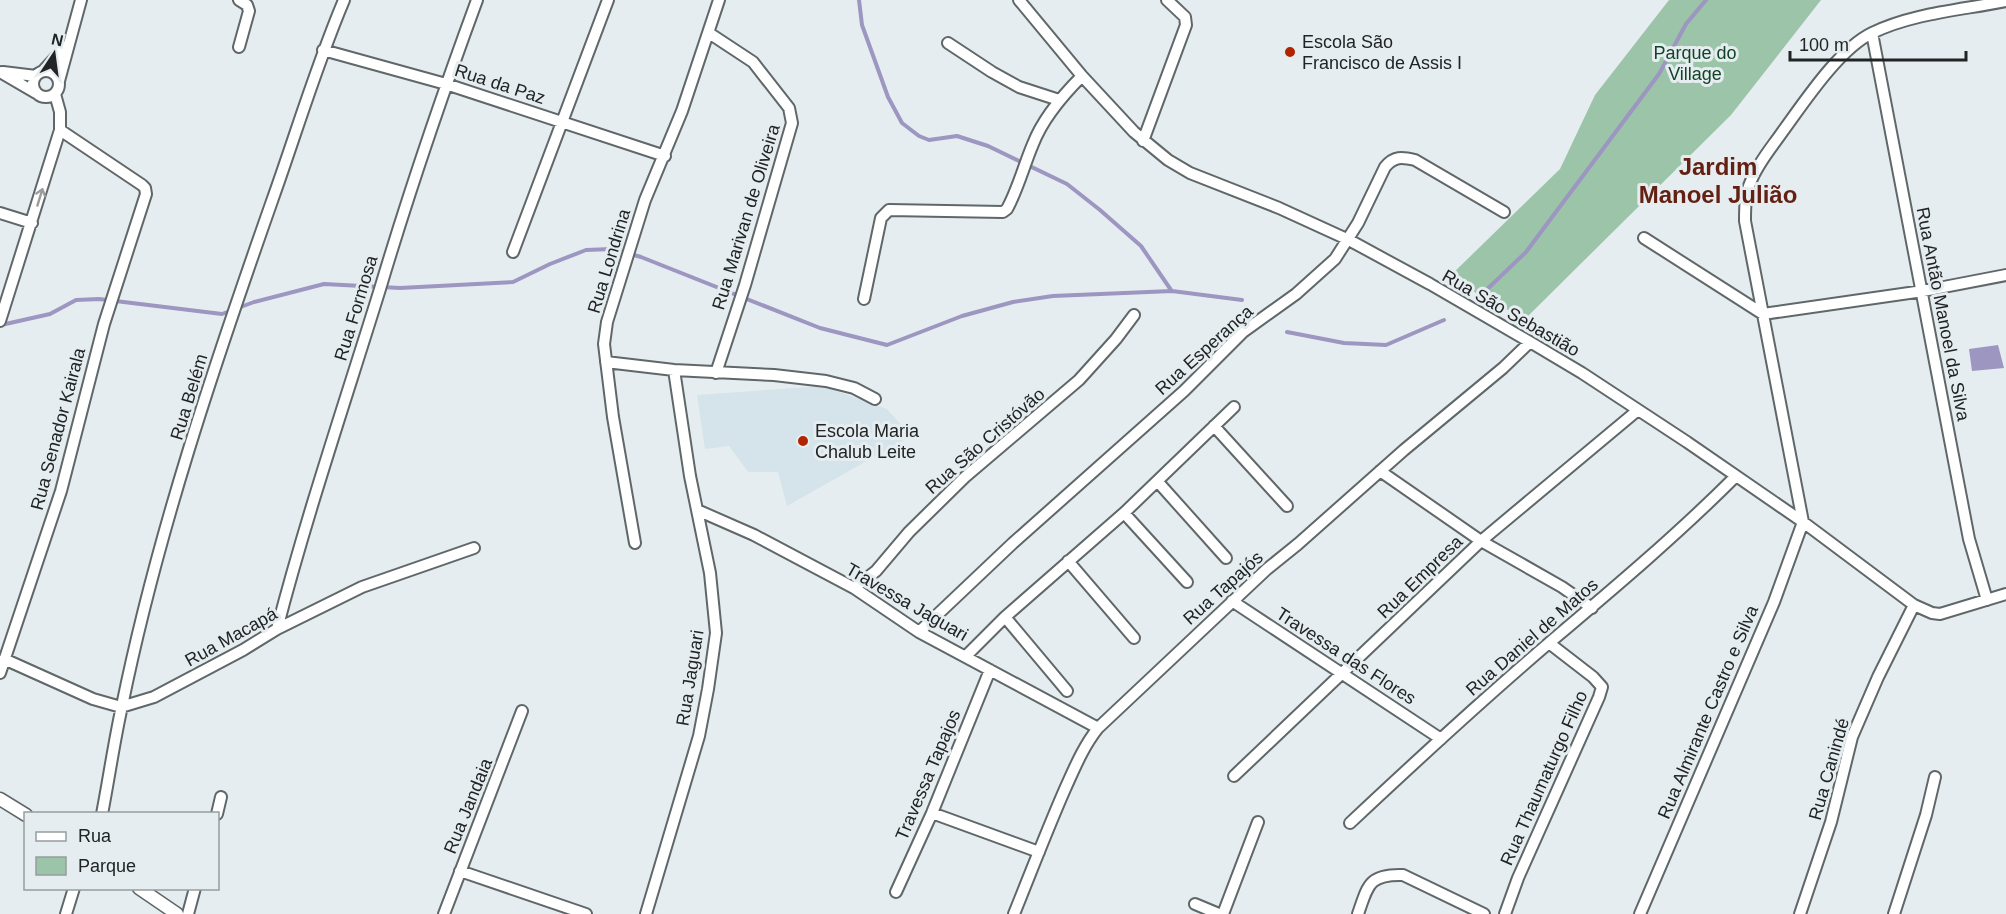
<svg xmlns="http://www.w3.org/2000/svg" width="2006" height="914" viewBox="0 0 2006 914" font-family="Arial,sans-serif">
  <style>
    .built { fill: #d4e4ea }
    .green { fill: #9cc4a8 }
    .water { fill: #9c96c1 }
    .lines { fill: none; stroke-linecap: round; stroke-linejoin: round }
    .stream { stroke: #9c96c1; stroke-width: 4 }
    .minor-casing { stroke: #606769; stroke-width: 14 }
    .tertiary-casing { stroke: #606769; stroke-width: 15 }
    .minor { stroke: #fff; stroke-width: 10 }
    .tertiary { stroke: #fff; stroke-width: 12 }
    .oneway { stroke: #9b9c9d }
    .poi-dot { fill: #b02500; stroke: #e6edf0; stroke-width: 2 }
    .labels { text-anchor: middle; stroke-width: 6; stroke-linejoin: round; paint-order: stroke }
    .poi-label { font-size: 18px; fill: #212425; stroke: #e6edf0; text-anchor: start }
    .park-label { font-size: 18px; fill: #114427; stroke: #e6edf0 }
    .street-label { font-size: 18px; fill: #212425; stroke: #e6edf0 }
    .district-label { font-size: 24px; font-weight: bold; fill: #642113; stroke: #e6edf0 }
  </style>
  <rect width="100%" height="100%" fill="#e6edf0"/>
  <path class="built" d="M822,386l65,23 24,27 -124,70 -9,-34h-30l-19,-26 -24,3 -8,-54z"/>
  <path class="green" d="M1669,0h152l-90,115 -206,204 -77,-41 112,-109 35,-74z"/>
  <path class="water" d="M1998,345l6,23 -32,3 -3,-22z"/>
  <g class="lines">
    <path class="stream" d="M859,0l3,25 26,72 14,26 17,13 10,4 28,-4 31,10 79,38 33,26 41,36 30,44
      M1479,297l47,-45 133,-178 27,-50 20,-24
      M1,325l49,-11 26,-14 23,-1 123,15 32,-12 70,-18 76,4 113,-6 37,-18 36,-14 26,-1 29,8 179,71 67,17 75,-29 51,-14 40,-6 119,-5 70,9
      M1287,332l57,11 42,2 58,-25"/>
    <g class="minor-casing">
      <path id="minor" d="M1019,0l63,76 52,56 34,28 22,13 89,35 70,32 81,44 100,58 52,31 105,69 116,80 111,83 18,8 8,1 66,-20
        M709,33l44,29 36,46 3,15 -47,162 -29,88
        M1872,33l97,506 18,61
        M948,43l44,29 27,15 40,13
        M239,47l10,-36 -2,-6 -8,-5
        M323,50l123,34 219,72
        M33 84a13 13 0 1 1 26 0a13 13 0 1 1-26 0Z
        M43,71l23,-25
        M0,72l36,21
        M3,72l33,4
        M59,81l22,-81
        M1143,141l43,-116 -1,-8 -18,-17
        M0,213l32,10
        M1644,238l119,76 160,-23 83,-16
        M513,252l95,-252
        M864,299l17,-81 8,-8 114,2 4,-3c11,-20 17,-44 26,-65 10,-26 29,-48 49,-68
        M0,321l60,-191v-18l-5,-18
        M606,362l68,8 100,5 52,6 28,7 21,11
        M1214,426l73,80
        M1380,471l101,70 81,46 30,21
        M1158,482l68,76
        M697,510l57,25 100,53 65,44 179,96
        M1124,513l63,69
        M635,543l-22,-126 -9,-73 3,-22 38,-122 37,-89 37,-111
        M1068,561l66,77
        M854,588l22,-17 33,-39 56,-55 114,-97 37,-41 18,-24
        M1232,601l209,138
        M1005,617l62,74
        M277,629c30,-115 68,-227 103,-340 29,-97 62,-194 97,-289
        M919,632l94,-89 171,-152 59,-59 53,-38 39,-35 23,-36 27,-56c9,-11 17,-10 30,-7l89,52
        M966,656l39,-39 119,-104 110,-106
        M4,659l89,40 28,8 33,-10 89,-47 34,-21 85,-42 112,-39
        M0,673l61,-182 43,-167 42,-130 -1,-6 -3,-3 -82,-55
        M1234,776l247,-235 157,-131
        M932,813l107,39
        M102,814c7,-36 12,-72 20,-108 35,-172 92,-340 150,-505 24,-67 44,-135 72,-201
        M217,814l4,-17
        M1350,823c65,-61 131,-122 199,-180 64,-54 128,-108 187,-167
        M460,871l126,43
        M896,892l36,-79 58,-143
        M1195,904l24,10
        M66,914l8,-26
        M188,914l7,-26
        M444,914l78,-203
        M646,914l53,-178 9,-47 8,-56 -6,-60 -20,-97 -16,-106
        M1014,914c17,-42 33,-84 51,-125 10,-22 18,-42 33,-61l169,-159 31,-25 106,-94 99,-82 27,-26
        M1223,914l35,-92
        M1358,914c10,-29 11,-40 45,-39l81,39
        M1505,914l13,-36 81,-181 3,-10 -9,-10 -44,-34
        M1640,914l134,-312 29,-80 -58,-301c0,-13 0,-27 6,-40 7,-18 21,-34 32,-50 22,-30 56,-82 89,-98 41,-20 90,-23 134,-32
        M1800,914l31,-92 21,-85 26,-60 36,-72
        M1894,914l32,-99 9,-38"/>
    </g>
    <g class="tertiary-casing">
      <path id="tertiary" d="M0,799l26,16
        M139,888l38,26"/>
    </g>
    <use href="#minor" class="minor"/>
    <use href="#tertiary" class="tertiary"/>
  </g>
  <defs><path id="oneway-shaft" d="M-6 0H5M1.5-3L5.5 0L1.5 3" fill="none" stroke-width="1.6" stroke-linecap="round" stroke-linejoin="round" transform="scale(1.5)"/></defs>
  <use class="oneway" href="#oneway-shaft" transform="translate(40 197) rotate(-73)"/>
  <g class="poi-dot">
    <circle cx="1290" cy="52" r="6"/>
    <circle cx="803" cy="441" r="6"/>
  </g>
  <g class="labels">
    <g class="poi-label">
      <text x="1302" y="48">Escola São<tspan x="1302" dy="21">Francisco de Assis I</tspan></text>
      <text x="815" y="437">Escola Maria<tspan x="815" dy="21">Chalub Leite</tspan></text>
    </g>
    <g class="park-label">
      <text x="1695" y="59">Parque do<tspan x="1695" dy="21">Village</tspan></text>
    </g>
    <g class="street-label">
      <text transform="translate(500 84) rotate(18)" y="6">Rua da Paz</text>
      <text transform="translate(746 217) rotate(-73)" y="6">Rua Marivan de Oliveira</text>
      <text transform="translate(609 261) rotate(-73)" y="6">Rua Londrina</text>
      <text transform="translate(356 308) rotate(-73)" y="6">Rua Formosa</text>
      <text transform="translate(1511 313) rotate(30)" y="6">Rua São Sebastião</text>
      <text transform="translate(1943 314) rotate(79)" y="6">Rua Antão Manoel da Silva</text>
      <text transform="translate(1204 350) rotate(-42)" y="6">Rua Esperança</text>
      <text transform="translate(189 397) rotate(-73)" y="6">Rua Belém</text>
      <text transform="translate(58 429) rotate(-75)" y="6">Rua Senador Kairala</text>
      <text transform="translate(985 441) rotate(-41)" y="6">Rua São Cristóvão</text>
      <text transform="translate(1420 577) rotate(-44)" y="6">Rua Empresa</text>
      <text transform="translate(1223 588) rotate(-42)" y="6">Rua Tapajós</text>
      <text transform="translate(907 602) rotate(30)" y="6">Travessa Jaguari</text>
      <text transform="translate(231 637) rotate(-29)" y="6">Rua Macapá</text>
      <text transform="translate(1532 637) rotate(-41)" y="6">Rua Daniel de Matos</text>
      <text transform="translate(1346 656) rotate(33)" y="6">Travessa das Flores</text>
      <text transform="translate(690 678) rotate(-81)" y="6">Rua Jaguari</text>
      <text transform="translate(1708 712) rotate(-67)" y="6">Rua Almirante Castro e Silva</text>
      <text transform="translate(1829 769) rotate(-74)" y="6">Rua Canindé</text>
      <text transform="translate(928 775) rotate(-67)" y="6">Travessa Tapajos</text>
      <text transform="translate(1544 778) rotate(-66)" y="6">Rua Thaumaturgo Filho</text>
      <text transform="translate(468 806) rotate(-68)" y="6">Rua Jandaia</text>
    </g>
    <g class="district-label">
      <text x="1718" y="175">Jardim<tspan x="1718" dy="28">Manoel Julião</tspan></text>
    </g>
  </g>
  <rect x="24" y="812" width="195" height="78" fill="#e6edf0" stroke="#979d9f" stroke-width="1.5"/>
  <rect x="36" y="832" width="30" height="9" fill="#ffffff" stroke="#979d9f" stroke-width="1.5"/>
  <text x="78" y="842" font-size="18" fill="#212425">Rua</text>
  <rect x="36" y="857" width="30" height="18" fill="#9cc4a8" stroke="#979d9f" stroke-width="1.5"/>
  <text x="78" y="872" font-size="18" fill="#212425">Parque</text>
  <g transform="translate(54 54) rotate(13)" stroke="#e6edf0" stroke-width="4.5" paint-order="stroke">
  <path d="M0-4.5L10 22L0 15L-10 22Z" fill="#212425"/>
  <text y="-9" font-size="16" font-weight="bold" text-anchor="middle" fill="#212425">N</text>
  </g>
  <path d="M1790 51v9h176v-9" fill="none" stroke="#212425" stroke-width="3"/>
  <text x="1799" y="51" font-size="18" fill="#212425" stroke="#e6edf0" stroke-width="4.5" paint-order="stroke">100 m</text>
</svg>
